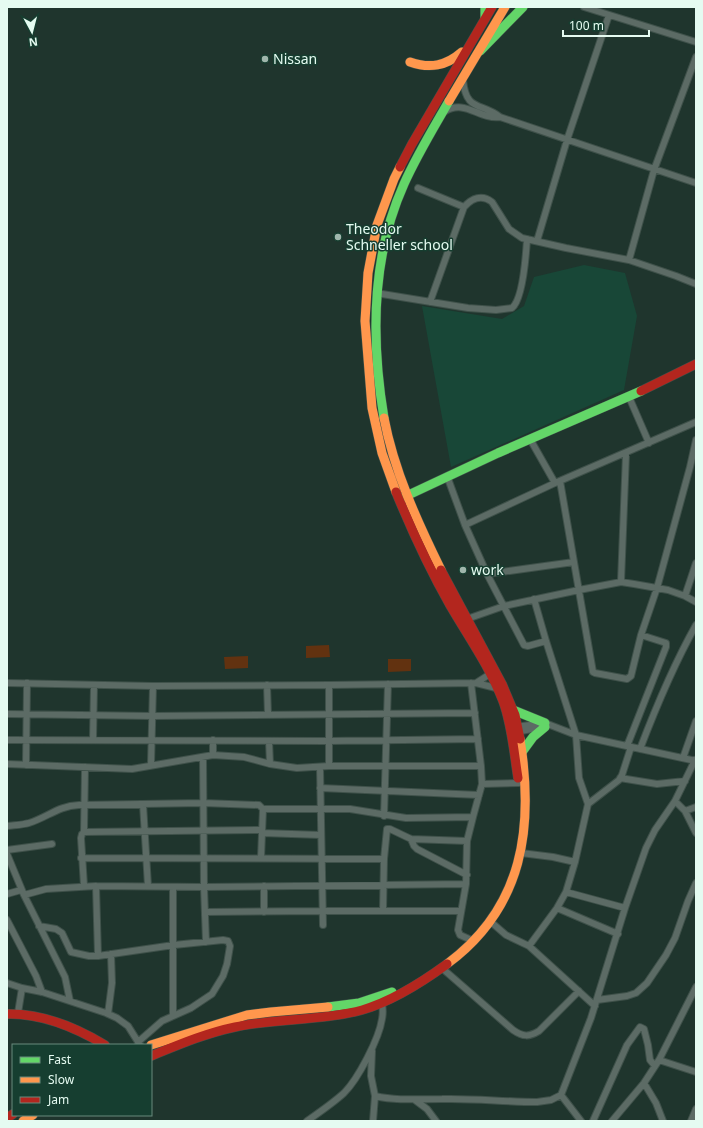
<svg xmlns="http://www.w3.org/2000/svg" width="703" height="1128" viewBox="0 0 703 1128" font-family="'Noto Sans',sans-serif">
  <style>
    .built { fill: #184737 }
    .green { fill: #623210 }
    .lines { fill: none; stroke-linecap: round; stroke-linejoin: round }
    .street-casing { stroke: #3f514a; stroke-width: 8 }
    .fast-casing { stroke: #3f514a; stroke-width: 10 }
    .slow-casing { stroke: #3f514a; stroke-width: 10 }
    .jam-casing { stroke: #3f514a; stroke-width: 10 }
    .street { stroke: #5c6b65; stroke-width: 6 }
    .fast { stroke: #63d668; stroke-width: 9 }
    .slow { stroke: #ff974d; stroke-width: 9 }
    .jam { stroke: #b3261e; stroke-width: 9 }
    .poi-dot { fill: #a0b6ac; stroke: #163e30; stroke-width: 1.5 }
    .labels { text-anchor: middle; stroke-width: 3; stroke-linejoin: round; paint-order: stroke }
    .poi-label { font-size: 14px; fill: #e5fbf1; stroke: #163e30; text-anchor: start }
  </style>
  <rect width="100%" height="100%" fill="#1f352d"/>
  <path class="built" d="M584,265l41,8 12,43 -13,74 -173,77 -29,-161 80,13 22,-13 10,-29z"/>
  <path class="green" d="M329,645l1,12 -24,1v-12z
    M248,656v12l-23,1 -1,-12z
    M388,659h23v12l-23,1z"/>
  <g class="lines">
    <g class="street-casing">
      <path id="street" d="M584,7l112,35
        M463,80c3,32 18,22 37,37l196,66
        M444,112c21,-14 35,8 56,5
        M418,188l46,19
        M537,241l30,-101 42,-125
        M629,260l25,-90 42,-113
        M376,293l92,15 28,2 16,-2c11,-9 14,-53 15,-69
        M430,302l34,-95c8,-9 18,-13 28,-5l17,27 13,9 44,10 63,12 47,16 20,8
        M629,397l20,46
        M530,439l25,44
        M447,476l18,49 22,49 37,71 4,1 18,-5
        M560,481l33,191 2,1 32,6 4,-3 10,-41 16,-47 33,-121 6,-27
        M465,525l90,-42 141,-61
        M487,574l87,-12
        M621,582l5,-128
        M685,596l11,-33
        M467,619l37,-13 75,-16 42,-8 13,2 34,6 17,6 11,6
        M7,683l146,3 176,-1 147,-2 20,5
        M471,683l10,83 1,18 37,-1
        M476,683l14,-9
        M267,685l1,30
        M329,685v81
        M7,714l146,2 322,-3
        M515,727l30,-4 31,12 120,26
        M516,732l26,-5
        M7,740l321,1 150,-2
        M93,740l1,-55
        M213,740v15
        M269,741l1,23
        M627,746l39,-99v-4l-25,-8
        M640,749c16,-42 34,-85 56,-124
        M203,757l1,130 2,55
        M683,758l13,-37
        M7,764l125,5 81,-14 31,2 26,7 27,4 32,-2h152
        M26,765l1,-82
        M151,765l2,-79
        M85,767l-1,65 178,-2
        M320,767l3,158
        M620,778l37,6 28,-3
        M320,788l159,7
        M675,801l10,10 11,22
        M143,804l5,82
        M588,804l31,-24 3,-5 9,-28
        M263,809h87l56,9 67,-1 9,-33
        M685,811l11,-4
        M384,816l4,-132
        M7,826c8,-1 15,-1 22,-3 19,-6 29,-17 50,-18l124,-2 56,2 4,4 -2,49
        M262,833l59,2
        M411,839l3,7 3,3 50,26
        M7,850l45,-6
        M521,853l32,4 22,5
        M7,854l17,41 41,82 5,24
        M81,858l303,1
        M466,884l1,-43 6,-24
        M84,886l-3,-48 1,-4 2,-2
        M96,886l2,70
        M566,892l59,16
        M7,894l14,-4
        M24,895l22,-6 50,-3 108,1 262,-3 -8,46 2,5 9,4
        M557,908l61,26
        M383,911l1,-52 3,-30h3l21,10 56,2
        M205,912l118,-1h138
        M264,912v-26
        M7,920l29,56 6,16
        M491,922l15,13 23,11 66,60
        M39,926l17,3 6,4 9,19 18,4h9l76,-11 49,-5 5,1 2,5 -3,18 -4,12 -11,18 -21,14 -29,13 -24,21
        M529,946l28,-38 9,-16 9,-30 13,-58 -9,-26 -3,-43 -30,-94 -12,-42
        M443,969l70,61c10,7 16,7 26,1l40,-40
        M7,983l15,5 20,4 64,21 11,5 11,8 12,19
        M597,1000l30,-4 9,-3 11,-10 19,-28 9,-17 13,-37 8,-18
        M18,1013l4,-25
        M108,1014l4,-31 -1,-29
        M173,1016v-129
        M372,1051l-1,25 4,20 -2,25
        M659,1060l37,12
        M644,1083l12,20 7,18
        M561,1095l20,26
        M375,1096c22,5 44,3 67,3 31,-1 63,3 95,3l14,-2 10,-5 30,-77 34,-110 21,-60 9,-18 20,-29 20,-41
        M415,1100l12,9 9,12
        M307,1121c13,-9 26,-18 37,-28 14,-14 35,-54 38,-74 1,-5 1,-10 0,-15
        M593,1121l34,-76 13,-18 4,2 4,16 2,15 5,6
        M612,1121l32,-38 15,-23 37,-73
        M691,1121l5,-12"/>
    </g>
    <g class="fast-casing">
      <path id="fast" d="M485,7v11
        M480,51l43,-44
        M384,418c-13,-78 -13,-161 20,-234 13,-29 29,-55 45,-83
        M402,498l96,-45 143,-62
        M513,710l32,13
        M522,752l11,-15 12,-10
        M328,1007l31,-4 33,-11"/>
    </g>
    <g class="slow-casing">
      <path id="slow" d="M410,62c20,7 36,4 52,-10
        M449,101l56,-94
        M384,418c10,53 33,103 57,152
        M396,492l-14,-39 -10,-45 -7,-87 3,-48 9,-48 17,-46 6,-12
        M447,964c77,-57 87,-137 73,-225
        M151,1045l96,-30 24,-3 57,-5
        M23,1121l10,-6"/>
    </g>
    <g class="jam-casing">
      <path id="jam" d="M400,167l12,-23 80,-137
        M641,391l55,-27
        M396,492c16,39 33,76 54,113 18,31 40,62 53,96 9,24 11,52 15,77
        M441,570l61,114 13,31 5,24
        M7,1014c35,-1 68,13 98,31
        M151,1056c27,-11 55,-23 84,-29 42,-9 86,-6 127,-17 31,-9 59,-27 85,-46
        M7,1118l6,-4"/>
    </g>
    <use href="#street" class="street"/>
    <use href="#fast" class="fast"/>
    <use href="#slow" class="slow"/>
    <use href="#jam" class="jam"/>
  </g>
  <g class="poi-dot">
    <circle cx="265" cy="59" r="4"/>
    <circle cx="338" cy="237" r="4"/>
    <circle cx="463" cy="570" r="4"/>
  </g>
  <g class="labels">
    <g class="poi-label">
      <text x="273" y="64">Nissan</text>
      <text x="346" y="234">Theodor<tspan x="346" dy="16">Schneller school</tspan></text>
      <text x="471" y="575">work</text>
    </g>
  </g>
  <rect width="703" height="1128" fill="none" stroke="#e5fbf1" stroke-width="16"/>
  <rect x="12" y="1044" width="140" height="72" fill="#163e30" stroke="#698a7d"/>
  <rect x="20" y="1057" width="20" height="6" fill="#63d668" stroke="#698a7d"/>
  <text x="48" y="1064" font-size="12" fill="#e5fbf1">Fast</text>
  <rect x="20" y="1077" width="20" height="6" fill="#ff974d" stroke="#698a7d"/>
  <text x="48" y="1084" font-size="12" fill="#e5fbf1">Slow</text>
  <rect x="20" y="1097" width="20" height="6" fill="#b3261e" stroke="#698a7d"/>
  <text x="48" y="1104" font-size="12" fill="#e5fbf1">Jam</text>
  <g transform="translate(32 32) rotate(173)" stroke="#163e30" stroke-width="3" paint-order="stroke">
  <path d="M0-3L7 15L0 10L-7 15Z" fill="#e5fbf1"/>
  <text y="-6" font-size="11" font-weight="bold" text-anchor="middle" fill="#e5fbf1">N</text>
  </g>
  <path d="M563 30v6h86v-6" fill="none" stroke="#e5fbf1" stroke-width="2"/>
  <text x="569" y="30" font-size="12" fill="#e5fbf1" stroke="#163e30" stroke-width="3" paint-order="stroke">100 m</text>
</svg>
